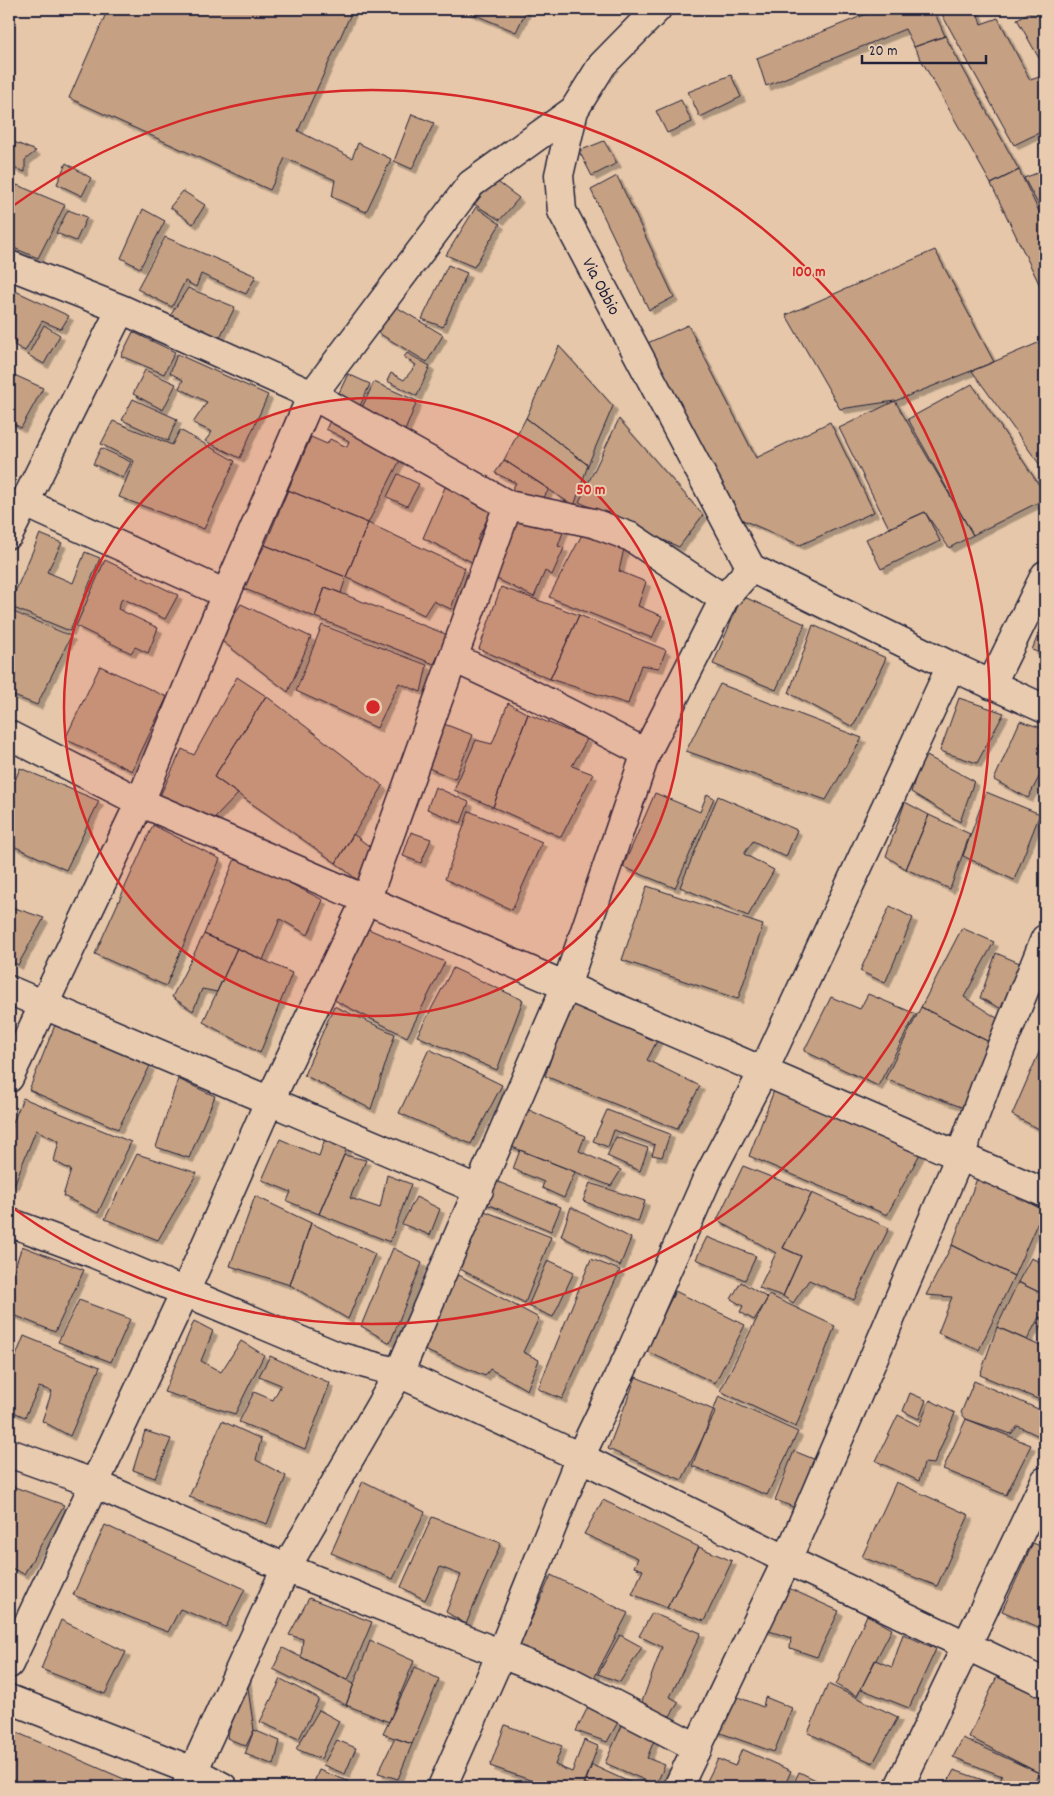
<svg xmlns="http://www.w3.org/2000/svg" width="1054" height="1796" viewBox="0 0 1054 1796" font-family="Dekko,sans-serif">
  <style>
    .building { fill: #c5a082; stroke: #22223b; filter: url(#shadow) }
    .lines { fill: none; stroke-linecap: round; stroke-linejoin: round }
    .street-casing { stroke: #22223b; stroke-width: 31 }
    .street { stroke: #e9ccb0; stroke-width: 28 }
    .ring { fill: none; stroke: #d62828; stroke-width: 2.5 }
    .labels { text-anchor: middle; stroke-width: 4; stroke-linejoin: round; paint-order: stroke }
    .street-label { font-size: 18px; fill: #22223b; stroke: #e9ccb0 }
    .centre { fill: #d62828; stroke: #e9ccb0; stroke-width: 2.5 }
    .ring-label { font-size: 15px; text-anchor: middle; font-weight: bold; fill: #d62828; stroke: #e9ccb0; stroke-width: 4; stroke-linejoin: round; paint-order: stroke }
  </style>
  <defs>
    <filter id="shadow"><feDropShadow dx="4.5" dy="4.5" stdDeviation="0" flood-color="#0004"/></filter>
  </defs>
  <rect width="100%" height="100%" fill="#e6c7a9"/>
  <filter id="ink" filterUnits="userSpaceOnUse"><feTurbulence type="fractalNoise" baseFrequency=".02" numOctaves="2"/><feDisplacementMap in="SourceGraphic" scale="10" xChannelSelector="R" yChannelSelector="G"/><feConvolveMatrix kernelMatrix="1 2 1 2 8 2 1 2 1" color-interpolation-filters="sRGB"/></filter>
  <g filter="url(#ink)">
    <path class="building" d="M108,9h245l-55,122 54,27 6,-15 33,16 -25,53 -34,-15 3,-17 -50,-22 -15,32 -201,-92z
      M461,9h66l-11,23z
      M879,9h54l12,27 -31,11 -9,-18 -139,57 -9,-28z
      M949,9h27l5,15 17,-6 32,62 13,-4 2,2v52l-31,15 -74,-134z
      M1036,9h9v60l-28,-50z
      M945,36l74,134 -28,14 -77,-137z
      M731,75l10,22 -41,20 -12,-25z
      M681,100l11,22 -25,11 -11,-22z
      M412,114l22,9 -22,46 -18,-8z
      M9,140l27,11 -11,9v12l-16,-6z
      M604,141l13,22 -25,13 -13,-25z
      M66,163l25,15 -9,18 -25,-12z
      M1019,170l26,54v72l-54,-112z
      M1045,170v47l-21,-39z
      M617,176l57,121 -25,13 -58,-120z
      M495,180l24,18 -19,22 -26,-16z
      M17,185l48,20 -27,53 -29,-12v-45z
      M183,191l22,14 -12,19 -23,-17z
      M476,207l24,17 -26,43 -28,-12z
      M143,209l22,12 -25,47 -19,-10z
      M68,210l19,7 -11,24 -20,-8z
      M165,237l91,39 -10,18 -45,-20 -5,13 -11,-6 -13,26 -35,-18z
      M935,250l59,112 -99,39 -55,8 -54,-94z
      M448,265l19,8 -24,54 -21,-8z
      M9,288l60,28 -8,13 -19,-8 -17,30 -11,-6 2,-3 -7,-3z
      M188,288l47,19 -16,32 -49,-23z
      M393,305l50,30 -16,27 -52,-31z
      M44,325l16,10 -16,29 -16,-9z
      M688,325l68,133 74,-36 44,90 -74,33 -71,-31 -86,-169z
      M133,332l42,20 -11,22 -43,-18z
      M1045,340v132l-73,-101z
      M559,346l54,60 -25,59 -62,-47z
      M407,353l23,13 -13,30 -30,-15 4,-8 13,7 12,-15 -12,-8z
      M177,354l91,41 -28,63 -35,-17 7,-9 -19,-9 14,-21 -28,-14 4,-8 -13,-7z
      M145,370l31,14 -13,26 -30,-16z
      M10,373l33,15 -22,40 -12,-7z
      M348,374l22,10 -11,24 -22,-11z
      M374,382l43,19 -13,32 -44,-21z
      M972,384l73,110v5l-72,36 -65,-116z
      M133,399l44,20 -9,22 -46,-21z
      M895,401l78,134 -24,13 -24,-36 -36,16 -50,-100z
      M526,418l62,47 -14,41 -70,-46z
      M619,419l84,96 -24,32 -100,-45z
      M113,421l59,24 8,-15 55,31 -31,68 -85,-32 15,-36 -33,-17z
      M330,421l72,35 -34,67 -80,-33 23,-53 16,7 3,-5 17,8 2,-6 -23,-12z
      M101,448l30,14 -8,16 -30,-14z
      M504,460l45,29 -13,21 -27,-16 7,-11 -21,-10z
      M398,474l21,10 -12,22 -20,-9z
      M446,485l50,16 -19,39 9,5 -10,19 -53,-26z
      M288,490l80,33 -22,54 -81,-32z
      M518,511l46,18 -6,17 6,2 -12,27 -7,-4 -11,26 -43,-21z
      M925,512l15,29 -59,28 -15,-30z
      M368,523l97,45 -14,41 -18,-8 -9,14 -78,-38z
      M585,529l40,15 -6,27 27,11 -8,24 24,10 -10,22 -103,-41z
      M40,534l22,9 -15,29 26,11 12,-31 15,6 -30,73 -61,-25z
      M265,545l81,32 -5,16 -16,-6 -10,30 -73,-29z
      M105,560l73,35 -13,24 -43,-21 -4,11 40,19 -10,25 -13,-6 -4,6 -55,-27z
      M325,587l123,48 -14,29 -119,-47z
      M501,587l78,28 -29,64 -71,-30z
      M742,596l63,28 -29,66 -63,-26z
      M241,604l70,33 -23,55 -70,-54z
      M9,610l62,26 -34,69 -28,-11z
      M579,615l87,35 -7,18 -18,-3 -13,39 -78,-25z
      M1045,617v38l-13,-5z
      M322,625l105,40 -6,27 -22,-9 -22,45 -81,-37z
      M813,625l73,33 -33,69 -64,-34z
      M100,666l67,31 -35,74 -67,-32z
      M237,677l29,19 -52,81 24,17 -23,24 -56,-20 23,-49 12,6z
      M720,684l142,54 -36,62 -140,-49z
      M266,696l117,90 -47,77 -122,-86z
      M959,698l45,15 -27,50 -37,-12z
      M508,703l20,11 -35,93 -39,-17 22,-50 16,4z
      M528,714l59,25 -15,27 21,8 -32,63 -68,-30z
      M1020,721l25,8 -7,21 7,2v14l-17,32 -34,-18z
      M444,724l29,11 -18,44 -29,-12z
      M923,754l51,27 -14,41 -49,-30z
      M20,768l79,33 -33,69 -57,-26v-49z
      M435,787l34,15 -8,21 -34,-14z
      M986,792l54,22 -26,66 -51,-24z
      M655,793l45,19 7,-18 7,4 -39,90 -52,-21z
      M718,796l79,34 -11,27 -33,-16 -9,13 30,16 -26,46 -68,-29z
      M905,802l24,13 -23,54 -20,-13z
      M469,811l73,31 -30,68 -67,-31z
      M929,815l41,19 -20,55 -44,-20z
      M153,825l67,34 -54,127 -71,-32z
      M411,832l20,7 -10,24 -18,-7z
      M353,834l28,21 -21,27 -24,-19z
      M236,856l87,44 -15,35 -28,-16 -17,41 -59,-26z
      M647,886l116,39 -25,74 -116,-39z
      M9,906l35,12 -26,47 -9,-5z
      M890,906l23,12 -28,65 -25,-12z
      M366,928l79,34 -38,75 -73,-37z
      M962,928l32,14 -30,55 36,23 -5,25 -74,-38z
      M204,934l33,14 -20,44 -15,-3 -9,22 -21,-14z
      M237,948l55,25 -32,80 -57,-31z
      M996,953l26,11 -18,46 -24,-12z
      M453,968l70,32 -26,70 -80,-34z
      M868,994l48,20 -38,72 -74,-35 27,-54 29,12z
      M570,1003l89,34 -12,23 53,26 -23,43 -132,-53z
      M334,1006l61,28 -24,75 -67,-34z
      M921,1007l74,38 -31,63 -79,-29z
      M55,1025l95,41 -32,63 -89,-39z
      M1041,1048l4,2v82l-33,-17z
      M429,1049l73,36 -31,59 -72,-31z
      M178,1079l37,17 -26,62 -33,-11z
      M775,1088l147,62 -35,65 -138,-59z
      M23,1098l108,44 -33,71 -35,-17 8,-26 -17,-9 5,-20 -23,-11 -22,55 -5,-3v-50z
      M525,1108l60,28 -6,15 42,19 -10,16 -104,-41z
      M607,1110l63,24 -8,23 -10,-2 3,-10 -41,-15 -6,17 -15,-6z
      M616,1137l32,11 -8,23 -33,-15z
      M280,1139l39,17 6,-17 22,9 -28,66 -32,-13 4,-9 -29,-12z
      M520,1150l55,22 -11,26 -22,-10 2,-6 -31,-13z
      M137,1154l60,19 -39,67 -53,-21z
      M344,1155l22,5 -16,38 30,10 7,-33 24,9 -21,58 -71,-28z
      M743,1166l69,27 -29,55 18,8 -18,40 -24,-8 17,-35 -59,-33z
      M978,1176l65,34 -29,66 -62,-31z
      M493,1180l68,27 -10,24 -69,-29z
      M590,1183l55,18 -7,21 -55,-21z
      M812,1193l77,35 -35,72 -45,-20 -16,23 -10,-7 18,-40 -18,-8z
      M255,1196l56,27 -21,62 -60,-19z
      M416,1197l24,12 -10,26 -28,-11z
      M571,1207l60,31 -11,28 -59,-30z
      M482,1210l69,27 -26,66 -65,-34z
      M311,1223l64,31 -27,65 -58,-34z
      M707,1237l49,19 -11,24 -49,-21z
      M952,1245l62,31 -35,74 -41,-17 14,-36 -26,-2z
      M22,1246l62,24 -29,62 -46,-19v-28z
      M393,1248l29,15 -32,80 -29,-17z
      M1031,1258l14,6v31l-27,-13z
      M591,1259l29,11 -58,129 -24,-10z
      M548,1260l26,12 -21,45 -25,-11z
      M455,1273l84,45 -16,34 16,8 -12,30 -37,-21 -5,7 -61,-26z
      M741,1282l27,16 -14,22 -14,-8 3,-6 -12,-7z
      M1018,1282l27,13v26l-6,-4 -12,23 -30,-13z
      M675,1291l70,34 -30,58 -69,-32z
      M769,1295l66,31 -39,101 -76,-36z
      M79,1300l51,19 -19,43 -53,-20z
      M194,1321l19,10 -12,30 20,11 20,-31 23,14 -29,59 -71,-22z
      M997,1327l48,21v54l-65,-27z
      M24,1336l76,31 -30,69 -28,-15 10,-30 -13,-4 -14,30 -16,-7v-37z
      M270,1356l60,27 -25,66 -66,-27 15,-30 19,8 8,-15 -22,-9z
      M636,1377l80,34 -34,69 -74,-31z
      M974,1381l71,31v27l-27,-13 -7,8 -45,-15 -5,-6z
      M910,1393l16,7 -7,19 -16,-8z
      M719,1396l79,36 -31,63 -75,-29z
      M930,1400l25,13 -21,51 -10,-1 -5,18 -43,-20 22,-46 21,11z
      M966,1419l65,26 -25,50 -63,-26z
      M222,1421l39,18 -5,21 30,16 -19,48 -78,-27z
      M145,1431l26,8 -16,39 -22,-8z
      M794,1451l22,9 -20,48 -21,-8z
      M363,1481l62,31 -32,67 -62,-26z
      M896,1482l73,33 -32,71 -75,-29z
      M9,1485l55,20 -40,69 -15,-7z
      M603,1500l96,47 -32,61 -35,-14 11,-24 -9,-3 4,-9 -54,-24z
      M432,1517l69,26 -35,81 -20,-12 15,-37 -21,-8 -15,33 -24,-13z
      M105,1525l140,64 -19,38 -46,-18 -12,23 -95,-37z
      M1033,1543l12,5v82l-43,-19z
      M699,1547l33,14 -28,60 -37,-13z
      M551,1575l77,38 -37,71 -74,-32z
      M784,1586l55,25 -22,46 -27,-9 1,-10 -28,-9z
      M309,1598l63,24 -24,58 -47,-23 2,-18 -14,-4z
      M652,1613l49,20 -31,64 9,5 -9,14 -30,-9 22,-60 -23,-11z
      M867,1615l25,14 -35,67 -21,-11z
      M61,1620l65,32 -21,42 -64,-25z
      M903,1634l33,15 -27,59 -48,-19 14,-29 17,7z
      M620,1635l22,12 -22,35 -22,-8z
      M370,1641l44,20 -25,61 -43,-17z
      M283,1648l71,36 -8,21 -73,-36z
      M415,1667l24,12 -27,65 -29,-10z
      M999,1672l46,22v65l-6,14 -70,-36z
      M246,1675l8,55 -8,16 -19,-8z
      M281,1679l38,20 -20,40 -39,-17z
      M828,1684l70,33 -25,46 -65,-30z
      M733,1695l30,12 2,-10 27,11 -18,44 -59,-21z
      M591,1701l32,12 -16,29 -31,-11z
      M319,1710l20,11 -18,38 -25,-10z
      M625,1719l32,14 -10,25 18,7 -9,20 -51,-22z
      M505,1725l57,21 -7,19 17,7 12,-32 14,6 -15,41h-33l-60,-21z
      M11,1730l120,52 -2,5h-120v-52z
      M254,1730l26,11 -6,24 -29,-11z
      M395,1738l17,6 -14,35 -20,-6z
      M963,1738l76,35 -7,14h-54l5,-7 15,7 4,-11 -49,-19z
      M337,1740l19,8 -11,26 -22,-9z
      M742,1749l49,22 -7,16h-63l-14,-6 11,-22 17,7z
      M592,1765l48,22h-46l-9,-4z
      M319,1770l29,11 -4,6h-32z
      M954,1770l29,10 -5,7h-33z
      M799,1772l32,15h-39z"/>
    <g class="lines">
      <g class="street-casing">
        <path id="street" d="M657,9l-55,56 -28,45 -15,65 3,36 189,357
          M9,265l112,44 191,86 196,110 85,18 38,14 93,62
          M23,502l203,92
          M9,534l112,-225
          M751,568l200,98 94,43
          M454,658l79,37 113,58
          M991,685l54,-110
          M9,735l131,67 905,391
          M9,990l470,200
          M9,1078l131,-276 86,-208 86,-199 159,-211 103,-74
          M9,1222l86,32 242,102 62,17 181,84 207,103 258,123
          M9,1453l84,30 193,85 283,113 129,67
          M9,1664l176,-372 84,-190 98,-204 141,-393
          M9,1699l184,72 30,16
          M186,1787l100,-219 113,-195 167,-387 80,-233 78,-154 27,-31
          M442,1787l59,-133 79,-197 53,-110 74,-168 56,-107 188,-406
          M678,1787l109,-227 173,-404 26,-71 59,-146
          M899,1787l146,-306"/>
      </g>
      <use href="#street" class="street"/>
    </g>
  </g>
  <circle cx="373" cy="707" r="309" fill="#d62828" fill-opacity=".12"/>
  <g class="ring">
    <circle cx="373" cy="707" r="309"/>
    <path d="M10 208A617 617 0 1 1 10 1206"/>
  </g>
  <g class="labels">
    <g class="street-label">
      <text transform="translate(602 286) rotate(62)" y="6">Via Obbio</text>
    </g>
  </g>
  <circle cx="373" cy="707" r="8" class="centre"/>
  <g class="ring-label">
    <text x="809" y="276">100 m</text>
    <text x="591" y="494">50 m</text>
  </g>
  <rect width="1054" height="1796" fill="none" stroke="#e9ccb0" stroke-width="30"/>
  <rect x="15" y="15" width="1024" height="1766" fill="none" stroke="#22223b" stroke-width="2" filter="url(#ink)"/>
  <path d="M862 55v8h124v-8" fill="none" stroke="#22223b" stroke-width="2.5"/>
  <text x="869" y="55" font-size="15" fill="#22223b" stroke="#e9ccb0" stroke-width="4" paint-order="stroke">20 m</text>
</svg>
